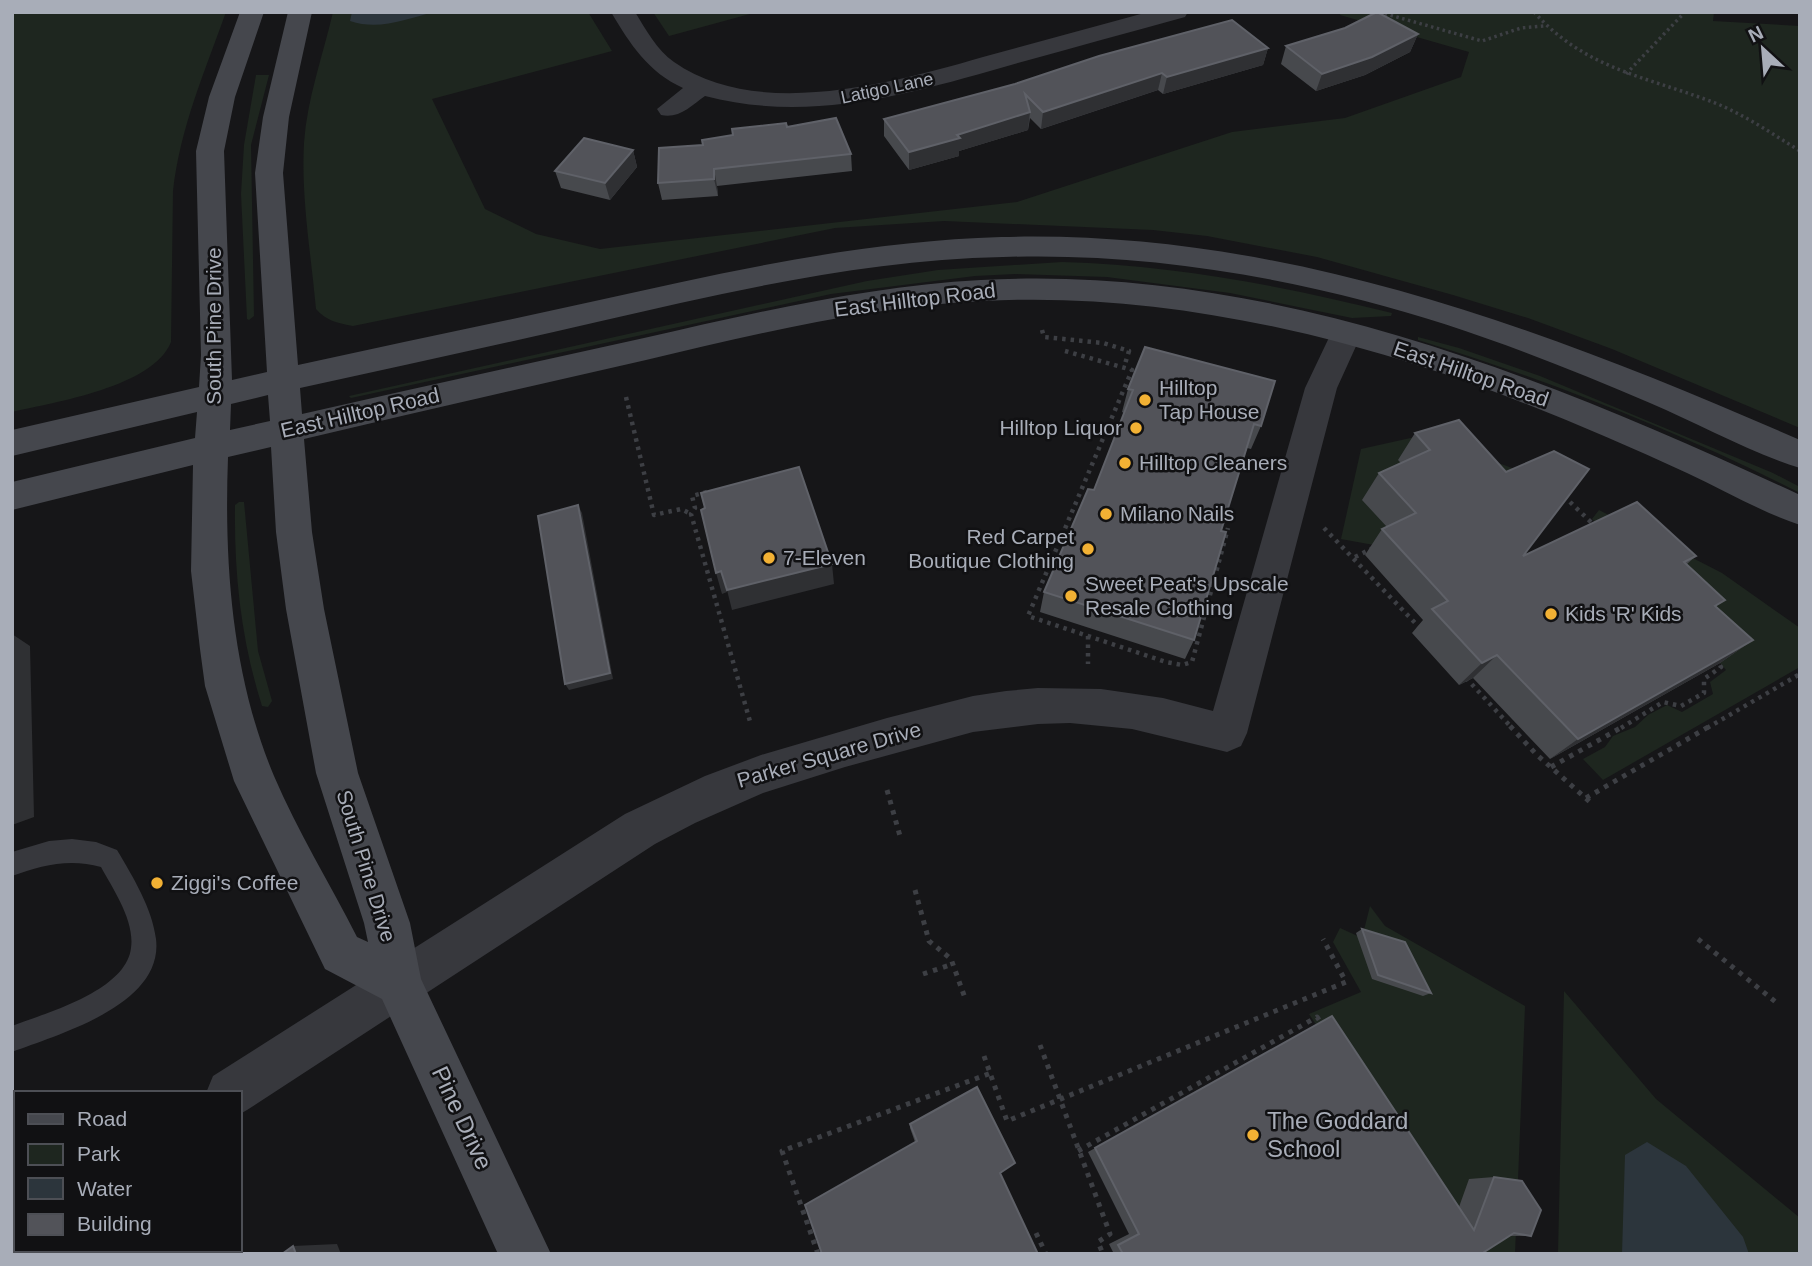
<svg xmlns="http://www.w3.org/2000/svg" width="1812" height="1266" viewBox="0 0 1812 1266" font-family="Helvetica,sans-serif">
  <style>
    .green { fill: #1e261f }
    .water { fill: #2c353c }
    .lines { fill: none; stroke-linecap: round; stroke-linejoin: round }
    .path-far2 { stroke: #3d3f44; stroke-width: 3.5; stroke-dasharray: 2.5 3.5; stroke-linecap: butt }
    .path-far1 { stroke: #3d3f44; stroke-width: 4.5; stroke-dasharray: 3.5 5; stroke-linecap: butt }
    .path { stroke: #3d3f44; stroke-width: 5; stroke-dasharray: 4.5 6; stroke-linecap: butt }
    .lane { fill: #37383d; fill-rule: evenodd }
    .street { fill: #37383d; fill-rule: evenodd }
    .secondary { fill: #45474d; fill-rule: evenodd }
    .wall { fill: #47494d }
    .shaded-wall { fill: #2f3033 }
    .building { fill: #525359; stroke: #5f6168; stroke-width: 2 }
    .poi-dot { fill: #f2b134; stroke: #111113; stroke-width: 2.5 }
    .labels { text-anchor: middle; stroke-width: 5; stroke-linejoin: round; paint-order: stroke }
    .far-street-label { font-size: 18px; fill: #a8adb8; stroke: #111113 }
    .street-label { font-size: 21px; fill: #a8adb8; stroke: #111113 }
    .poi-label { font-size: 21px; fill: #a8adb8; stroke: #111113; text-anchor: start }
    .near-street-label { font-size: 24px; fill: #a8adb8; stroke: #111113 }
    .near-poi-label { font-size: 24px; fill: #a8adb8; stroke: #111113; text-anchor: start }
  </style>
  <rect width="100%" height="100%" fill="#161618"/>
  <path class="green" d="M226,12c-21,59 -46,116 -53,179l-2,151c-18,45 -116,60 -159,70v-399z
    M333,12h255l24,39 -180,48 53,110 51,25 64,15 417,-47 215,-70 113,-14 116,-41 8,-25 -129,-37 1,-3h373l-1,9 87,5v402l-188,-79 -84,-31 -75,-23 -136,-38 -110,-21 -54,-6 -209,-9 -109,7 -482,98c-15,-3 -27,-5 -37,-17 -5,-55 -15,-111 -12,-166 3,-44 19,-88 29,-131z
    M653,12h104l-88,24z
    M256,75h13l-18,70 3,171 -5,4 -2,-1 -6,-125 3,-49z
    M1062,262c112,3 221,24 330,51l-1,3 -39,2 -122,-25 -123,-16 -92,-3 -40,2 -144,18 -480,104 -2,-2 518,-115 71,-11z
    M1418,337l41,11 81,28 233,97 27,14v6c-122,-62 -252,-113 -382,-153z
    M1424,435l104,39 -154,71 -33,-6 20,-90z
    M239,502h5l14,149 14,50 -4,6 -6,-1c-21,-66 -28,-132 -27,-201z
    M1599,510l123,63 78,55v39l-197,113 -20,-21 22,-12 8,-11 22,-9 13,-12 19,-10 15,7 31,-18 -3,-12 16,-12 -27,-31 11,-9 -118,-111z
    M1370,906l15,20 140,80 -10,248h-56l-80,-134 -70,-106 52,-22 -28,-50 7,-14 22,10z
    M1564,991l92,108 144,119v36h-242z"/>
  <path class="water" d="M352,12h82c-28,7 -55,19 -84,9z
    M1647,1142l39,24 57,71 6,17h-127l3,-99z"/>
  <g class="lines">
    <path class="path-far2" d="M1379,12l103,29 39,-13 23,-2
      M1534,12c50,56 109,64 176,89 32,12 61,32 90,50
      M1626,74l59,-62"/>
    <path class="path-far1" d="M1042,330l2,7 59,6 26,8 -5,16
      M1065,351l67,19 -104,246 138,46 16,3 10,-3 36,-134
      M626,397l28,118 27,-6 10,5
      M707,492l-15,4 3,12 -4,6 60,211
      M1570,502l25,24
      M1324,528l96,100
      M1355,557l18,-9
      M1088,636v28
      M1466,678l46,50
      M1621,728l42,-26 18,4 23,-13v-14l17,-12 -5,-8
      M1707,728l93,-54"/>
    <path class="path" d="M1510,726l26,28 54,48
      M1551,767l73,-41
      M887,790l13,46
      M1586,798l124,-72
      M915,890l14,51 22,18 14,39
      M1698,939l79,64
      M923,974l30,-10
      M1040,1045l70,189 -12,8 5,12
      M984,1056l23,65 339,-139 -23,-43
      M1078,1151l239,-134 5,7
      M1036,1233l10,21
      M818,1254l-36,-103 209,-78"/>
    <path class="lane" d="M72,839l24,3 21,8c16,27 35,58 39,89 8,66 -97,95 -144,113v-26c34,-13 114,-35 119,-78 4,-27 -18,-59 -30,-81 -31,-9 -60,-2 -89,9v-24l37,-11z"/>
    <path class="street" d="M611,12h24c11,18 22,38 39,50 87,61 228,18 320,-8 51,-14 103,-28 154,-42h40l-3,5c-61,17 -121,33 -181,50 -98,28 -196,56 -299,29 -14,10 -26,23 -44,19l-4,-6 26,-21c-35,-16 -53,-44 -72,-76z
      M1346,322l11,3 5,8 -25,55 -90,345 -6,13 -14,6 -95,-23 -62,-6 -32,1 -65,8 -128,35 -82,26 -68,30 -40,21 -408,266 -7,4v-21h-34l7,-17 412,-262 80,-38 56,-21 126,-37 86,-22 33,-5 32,-3 63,1 62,9 50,13 92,-323 30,-63z
      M16,1212v38h21l-1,4h-24v-41z"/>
    <path class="secondary" d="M240,12h24l-29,85 -11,54 8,229 35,-8 -12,-199 8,-56 25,-105h24l-23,105 -6,56 15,192c99,-22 198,-42 297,-64 134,-30 268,-60 406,-64 282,-8 545,92 799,203v28c-51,-16 -101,-44 -150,-65 -93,-40 -188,-77 -285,-102 -119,-31 -240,-48 -362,-44 -138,3 -272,34 -406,65 -99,23 -198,44 -297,66l2,26c114,-26 228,-51 342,-76 111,-25 223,-52 337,-58 286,-16 564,96 819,215v30c-39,-13 -76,-35 -113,-52 -88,-40 -176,-78 -267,-107 -140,-45 -290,-73 -437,-65 -114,5 -226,33 -337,59 -114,26 -228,52 -342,79l8,93 12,77 34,164 52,150 11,56 130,275h-53l-116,-255 -57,-30 -91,-188 -29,-95 -5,-37 -9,-78 2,-106 -181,45v-28l183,-44 2,-26 -185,44v-26l187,-43 2,-32 -5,-204 13,-54zM268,395l2,26 -40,9 1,-26zM271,447l5,85 10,77 30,164 48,150 4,19 -11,-5c-27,-53 -60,-107 -83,-161 -42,-100 -50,-212 -46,-319z"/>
  </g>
  <path class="wall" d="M1418,34l-8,18 -45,23 -49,16 -35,-27 5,-18z
    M1268,48l-5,17 -100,29 -5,-4 -117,39 -11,-11 -2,12 -69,21v5l-50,14 -25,-34v-17z
    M787,127l64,27 1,17 -135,15 1,10 -56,4 -4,-17 45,-38z
    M633,150l4,17 -27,33 -49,-12 -6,-17z
    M1128,389l133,37 -10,23 -4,-1 -26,83 -27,109 -9,19 -145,-47 4,-20 50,-102 30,-77 -2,-1z
    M1415,433l108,123h173l-9,8 38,36 -9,6 37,34 -33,23 -170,96 -77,-81 -14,7 -47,-52 11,-13 -58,-65 17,-26 5,-2 -25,-27 17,-27 22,-10 -3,-3z
    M1362,929l69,64 -8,3 -51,-17 -16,-46z
    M1332,1016l127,191 10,-28 25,-2 37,59h-22l-28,18h-367l-5,-10 20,-10 -41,-82z
    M910,1124l105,39 -100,-21 -5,-14z"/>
  <path class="shaded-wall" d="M1418,34l-8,18 -45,23 -49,16 6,-17z
    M1268,48l-5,17 -100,29 4,-17z
    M1162,73l-4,17 -117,39 2,-17z
    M1030,112l-2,18 -69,21v5l-50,14v-18l48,-17z
    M633,150l4,17 -27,33 -5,-17z
    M714,169l3,17 1,10 -4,-17z
    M578,505l4,8 31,166 -44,11 -4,-6z
    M832,564l2,20 -102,26 -5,-20z
    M721,571l6,21 -5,2 -6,-21z
    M12,634l18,12 4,171 -22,8z
    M1753,640l-33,23 -170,96 28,-20z
    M1497,655l-24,23 -14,7 23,-22z
    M337,1244l4,10h-45l-3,-8z"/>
  <path class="building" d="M1377,12l41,22 -46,23 -50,17 -36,-28 59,-18z
    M1232,20l36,28 -101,29 -5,-4 -119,39 -18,-18 5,18 -73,23 3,3 -51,14 -25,-33 131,-35 84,-28z
    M836,118l15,36 -137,15v10l-56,4 1,-35 44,-3 -1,-5 31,-5 -1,-6 54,-6 1,4z
    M584,138l49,12 -28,33 -50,-12z
    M1145,347l130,34 -14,45 -7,-2 -33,107 5,1 -32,108 -150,-48 44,-103 6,1 39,-100 -5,-1z
    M1459,420l47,52 48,-21 35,18 -66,87 114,-54 59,54 -12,6 41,38 -10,6 38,34 -175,99 -81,-84 -15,8 -50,-54 16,-8 -66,-72 34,-16 -37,-40 51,-23 -15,-17z
    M799,467l33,97 -105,26 -6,-19 -5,2 -15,-63 4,-2 -4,-15z
    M578,505l32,168 -45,11 -27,-168z
    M1362,929l43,13 26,51 -53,-18z
    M1332,1016l142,214 20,-53 28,4 19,29 -10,26 -17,-3 -33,21h-358l-5,-9 21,-11 -44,-86z
    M977,1087l38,76 -15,10 38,81h-216l-17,-49 112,-64 -7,-17z
    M293,1246l3,8h-14z"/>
  <g class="poi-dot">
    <circle cx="1145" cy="400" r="7"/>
    <circle cx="1136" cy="428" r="7"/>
    <circle cx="1125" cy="463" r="7"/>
    <circle cx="1106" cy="514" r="7"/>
    <circle cx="1088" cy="549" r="7"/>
    <circle cx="769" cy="558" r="7"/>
    <circle cx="1071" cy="596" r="7"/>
    <circle cx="1551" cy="614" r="7"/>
    <circle cx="157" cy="883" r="7"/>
    <circle cx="1253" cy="1135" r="7"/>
  </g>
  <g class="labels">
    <g class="far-street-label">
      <text transform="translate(887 88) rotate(-12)" y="6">Latigo Lane</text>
    </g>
    <g class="street-label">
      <text transform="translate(915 300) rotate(-7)" y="7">East Hilltop Road</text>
      <text transform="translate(214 326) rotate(-90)" y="7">South Pine Drive</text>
      <text transform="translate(1471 374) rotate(19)" y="7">East Hilltop Road</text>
      <text transform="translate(360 413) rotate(-13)" y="7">East Hilltop Road</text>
      <text transform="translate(829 755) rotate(-16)" y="7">Parker Square Drive</text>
      <text transform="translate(366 866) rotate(73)" y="7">South Pine Drive</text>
    </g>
    <g class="poi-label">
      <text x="1159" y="395">Hilltop<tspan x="1159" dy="24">Tap House</tspan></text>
      <text x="1122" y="435" text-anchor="end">Hilltop Liquor</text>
      <text x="1139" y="470">Hilltop Cleaners</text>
      <text x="1120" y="521">Milano Nails</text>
      <text x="1074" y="544" text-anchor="end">Red Carpet<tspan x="1074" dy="24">Boutique Clothing</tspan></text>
      <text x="783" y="565">7-Eleven</text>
      <text x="1085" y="591">Sweet Peat's Upscale<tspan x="1085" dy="24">Resale Clothing</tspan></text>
      <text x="1565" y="621">Kids 'R' Kids</text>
      <text x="171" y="890">Ziggi's Coffee</text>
    </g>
    <g class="near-street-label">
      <text transform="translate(462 1118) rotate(65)" y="8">Pine Drive</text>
    </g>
    <g class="near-poi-label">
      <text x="1267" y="1129">The Goddard<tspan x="1267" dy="28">School</tspan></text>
    </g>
  </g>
  <rect width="1812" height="1266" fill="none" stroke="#a8adb8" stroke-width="28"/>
  <rect x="14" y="1091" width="228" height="161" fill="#111113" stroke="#4d4f55" stroke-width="2"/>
  <rect x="28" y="1114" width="35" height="10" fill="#45474d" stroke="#4d4f55" stroke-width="2"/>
  <text x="77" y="1126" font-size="21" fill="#a8adb8">Road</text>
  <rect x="28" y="1144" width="35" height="21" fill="#1e261f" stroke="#4d4f55" stroke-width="2"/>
  <text x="77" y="1161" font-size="21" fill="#a8adb8">Park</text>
  <rect x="28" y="1178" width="35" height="21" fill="#2c353c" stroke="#4d4f55" stroke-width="2"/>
  <text x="77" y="1196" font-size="21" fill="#a8adb8">Water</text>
  <rect x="28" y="1214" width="35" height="21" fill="#525359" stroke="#4d4f55" stroke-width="2"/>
  <text x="77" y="1231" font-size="21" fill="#a8adb8">Building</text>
  <g transform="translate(1763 49) rotate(334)" stroke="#111113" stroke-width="5" paint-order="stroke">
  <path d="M0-5L12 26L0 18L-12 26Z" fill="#a8adb8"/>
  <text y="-10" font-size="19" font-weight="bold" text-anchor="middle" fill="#a8adb8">N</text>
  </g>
</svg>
